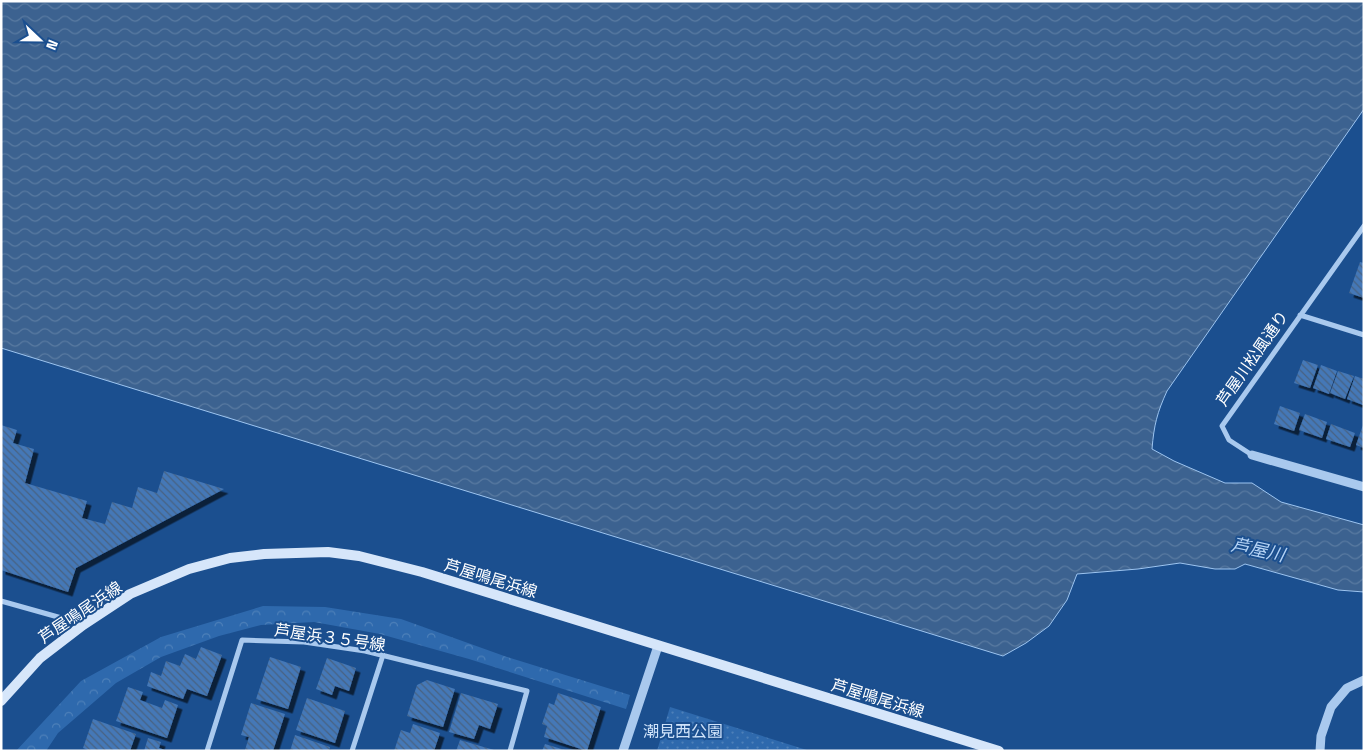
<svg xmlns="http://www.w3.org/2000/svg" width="1365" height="752" viewBox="0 0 1365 752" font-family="'Space Grotesk','Noto Sans JP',sans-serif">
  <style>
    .forest { fill: url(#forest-crowns) }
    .park { fill: url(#park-dots) }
    .water { fill: url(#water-waves); stroke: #9cc4f0 }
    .building { fill: url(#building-back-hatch); filter: url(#shadow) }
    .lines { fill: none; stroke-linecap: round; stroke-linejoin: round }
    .minor { stroke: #a9c9ee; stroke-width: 5 }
    .tertiary { stroke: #a9c9ee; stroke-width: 9 }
    .secondary { stroke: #d6e6fa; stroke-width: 10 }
    .labels { text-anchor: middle; stroke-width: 4; stroke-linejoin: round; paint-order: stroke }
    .street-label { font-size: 16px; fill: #fff; stroke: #1b4f8f }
    .park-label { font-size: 16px; fill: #cfe3fa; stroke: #1b4f8f }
    .water-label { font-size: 18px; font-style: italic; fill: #b5d3f5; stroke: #1b4f8f }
  </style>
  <defs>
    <pattern id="forest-crowns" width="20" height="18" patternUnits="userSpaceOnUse" patternTransform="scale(1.25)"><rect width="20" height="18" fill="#2e69ad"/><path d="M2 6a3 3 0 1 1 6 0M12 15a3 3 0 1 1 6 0" fill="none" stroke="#4d80b9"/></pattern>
    <pattern id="park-dots" width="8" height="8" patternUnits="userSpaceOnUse" patternTransform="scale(1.25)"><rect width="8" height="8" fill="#2e69ad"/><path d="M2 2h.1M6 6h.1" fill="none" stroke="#4d80b9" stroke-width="1.8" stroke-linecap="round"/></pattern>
    <pattern id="water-waves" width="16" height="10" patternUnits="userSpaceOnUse" patternTransform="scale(1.25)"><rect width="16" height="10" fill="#3c6290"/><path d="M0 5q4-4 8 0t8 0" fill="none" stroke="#597aa1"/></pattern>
    <pattern id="building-back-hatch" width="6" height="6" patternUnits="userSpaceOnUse" patternTransform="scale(1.25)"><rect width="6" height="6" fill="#4478b7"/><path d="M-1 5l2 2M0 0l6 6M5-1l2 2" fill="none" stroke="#486282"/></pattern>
    <filter id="shadow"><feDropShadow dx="4.5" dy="4.5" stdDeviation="0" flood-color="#0009"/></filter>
  </defs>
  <rect width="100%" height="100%" fill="#1b4f8f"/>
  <path class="forest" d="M263,606l62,1 76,12 106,38 123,38 -4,14 -157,-50 -89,-25 -66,-12 -53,3 -42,11 -58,21 -45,26 -58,50 -12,18h-30l65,-70 80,-44z"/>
  <path class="park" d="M670,707l140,44h-153z"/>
  <path class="water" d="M1,1h1363v108l-197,282c-10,22 -13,34 -15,58l22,12 51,22h27l29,19 83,23v67l-26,-2 -93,-26 -10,5h-20l-35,-6 -42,6 -61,5 -10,26 -18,26 -23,17 -23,13 -1002,-308z"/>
  <path class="building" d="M1360,262l4,1v35l-15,-5z
    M1303,360l15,5 -8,23 -16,-5z
    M1321,365l16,6 -8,23 -16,-6z
    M1338,371l16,5 -9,23 -15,-6z
    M1355,376l9,3 -1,26 -16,-6z
    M1280,406l20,7 -6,18 -20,-7z
    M1305,414l22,8 -5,16 -23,-8z
    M1331,424l24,9 -5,14 -24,-8z
    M1,425l16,5 -4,13 21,6 -9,34 62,18 -5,17 23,6 7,-22 20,6 6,-21 19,6 7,-22 60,18 -148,79 -8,24 -67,-22z
    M1363,425h1v23l-8,-3z
    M201,647l21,8 -15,41 -20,-7 -4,10 -36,-13 4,-14 10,4 5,-15 14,5 5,-12 11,5z
    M270,657l31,10 -13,42 -32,-10z
    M327,658l29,10 -7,23 -14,-5 -3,9 -16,-6z
    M427,680l28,9 -12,38 -36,-11 10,-31z
    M128,687l15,5 -3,8 22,8 3,-8 13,5 -11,33 -51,-17z
    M461,693l37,11 -8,25 -11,-4 -5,14 -25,-7z
    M558,693l43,14 -14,44 -43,-14 3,-11 -5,-2 7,-21 5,2z
    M307,698l38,13 -10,32 -39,-13z
    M251,703l34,11 -12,37h-24l-4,-1 4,-13 -8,-2z
    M93,719l43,15 -6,17h-43l1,-1 -5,-2z
    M413,724l27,9 -6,18h-40l7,-21 9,3z
    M295,735l35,12 -1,4h-39z
    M148,738l13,4 -2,6 9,3h-24z
    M460,740l34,10v1h-38z
    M545,744l20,6v1h-23z"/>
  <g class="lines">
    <path class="minor" d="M1300,315l64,20
      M1252,455l-23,-15 -7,-14 142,-200
      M1,601l82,23
      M207,751l35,-111 62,2 61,9 162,40 -17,60
      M352,751l31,-96"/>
    <path class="tertiary" d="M1252,455l112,32
      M623,751l35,-105
      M1320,751l1,-15 10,-29 16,-19 17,-8"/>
    <path class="secondary" d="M1,701l39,-43 43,-33 47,-31 59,-25 41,-11 34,-4 64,-2 31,4 63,16 577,179"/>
  </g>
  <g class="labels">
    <g class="street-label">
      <text transform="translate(1252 358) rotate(-55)" y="6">芦屋川松風通り</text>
      <text transform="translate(491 578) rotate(17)" y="6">芦屋鳴尾浜線</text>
      <text transform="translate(80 612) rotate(-34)" y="6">芦屋鳴尾浜線</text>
      <text transform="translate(330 637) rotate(8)" y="6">芦屋浜３５号線</text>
      <text transform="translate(878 698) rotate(17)" y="6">芦屋鳴尾浜線</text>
    </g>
    <g class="park-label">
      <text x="683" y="737">潮見西公園</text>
    </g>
    <g class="water-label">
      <text transform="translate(1258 550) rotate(12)" y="6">芦屋川</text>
    </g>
  </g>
  <rect width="1365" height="752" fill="none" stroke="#ffffff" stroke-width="5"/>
  <g transform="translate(40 40) rotate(112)" stroke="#1b4f8f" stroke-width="4" paint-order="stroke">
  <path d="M0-4L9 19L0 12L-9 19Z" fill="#ffffff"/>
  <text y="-8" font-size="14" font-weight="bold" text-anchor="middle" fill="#ffffff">N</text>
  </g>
</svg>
